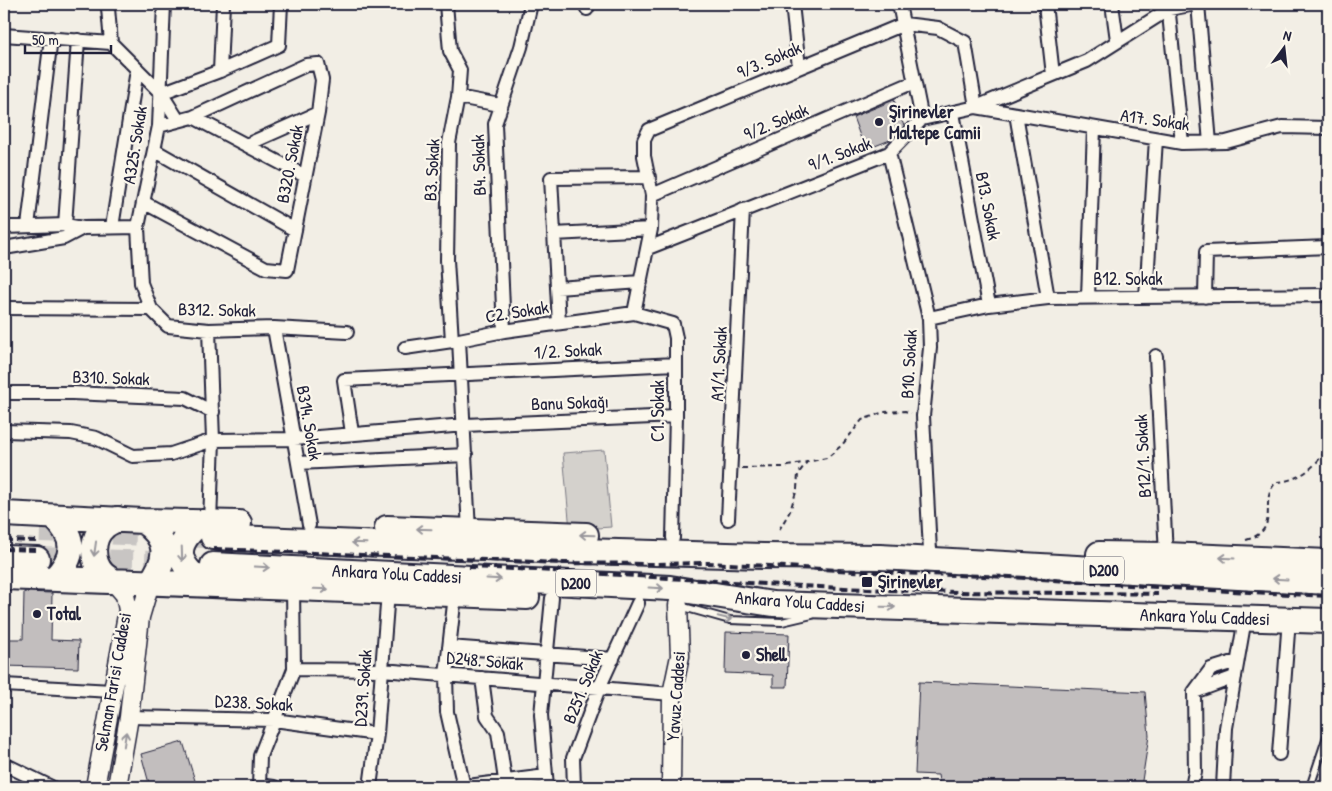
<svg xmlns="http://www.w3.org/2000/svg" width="1332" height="791" viewBox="0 0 1332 791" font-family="'Patrick Hand',sans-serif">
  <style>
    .built { fill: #e0dcd6 }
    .green { fill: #d4d1cc; stroke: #7b7a84 }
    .building { fill: #c2bebe; stroke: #22223b }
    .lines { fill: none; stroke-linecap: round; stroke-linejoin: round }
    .highway-tunnel { stroke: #c8c5c3; stroke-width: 24; stroke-dasharray: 24 12; stroke-linecap: butt }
    .lane-casing { stroke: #22223b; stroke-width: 10 }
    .street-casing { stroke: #22223b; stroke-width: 16 }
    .secondary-casing { stroke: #22223b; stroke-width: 21 }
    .highway-casing { stroke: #22223b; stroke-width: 28 }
    .path { stroke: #22223b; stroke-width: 2; stroke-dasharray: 5 4; stroke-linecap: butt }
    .lane { stroke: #fbf7ec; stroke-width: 6 }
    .street { stroke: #fbf7ec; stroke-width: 12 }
    .secondary { stroke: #fbf7ec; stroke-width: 18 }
    .highway { stroke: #fbf7ec; stroke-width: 24 }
    .rail { stroke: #22223b; stroke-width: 4; stroke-dasharray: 8 4; stroke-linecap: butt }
    .oneway { stroke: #99979c }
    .poi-dot { fill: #22223b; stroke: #fbf7ec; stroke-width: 2 }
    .labels { text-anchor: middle; stroke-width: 4.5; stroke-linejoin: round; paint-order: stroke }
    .shield { fill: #fbf7ec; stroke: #636270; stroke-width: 1 }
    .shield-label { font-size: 16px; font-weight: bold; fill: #22223b }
    .street-label { font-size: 18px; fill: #22223b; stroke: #fbf7ec }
    .poi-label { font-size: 18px; font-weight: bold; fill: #22223b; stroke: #fbf7ec; text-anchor: start }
  </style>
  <rect width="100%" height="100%" fill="#f2eee5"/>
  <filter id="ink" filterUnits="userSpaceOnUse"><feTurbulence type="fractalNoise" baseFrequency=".02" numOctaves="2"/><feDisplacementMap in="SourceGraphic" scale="10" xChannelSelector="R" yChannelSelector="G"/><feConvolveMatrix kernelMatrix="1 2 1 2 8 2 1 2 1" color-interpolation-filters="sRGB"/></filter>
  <g filter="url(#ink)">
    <path class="built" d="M1328,726v61h-25l6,-9z"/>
    <path class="green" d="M604,450l7,77 -41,3 -7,-77z"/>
    <path class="building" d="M894,100l10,26 -4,4 -9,4 1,4 -2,2 -20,8 -2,-6 -5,2 -10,-27z
      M24,592l28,1 -1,47 28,1 -1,27 -74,-2v-27h19z
      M726,632l63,2 -2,53h-14v-12l-48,-2z
      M919,682l226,10 4,44 -8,51h-201l-2,-12 -23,-1z
      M183,742l14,45h-47l-9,-33z"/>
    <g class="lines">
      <path class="highway-tunnel" d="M40,530l167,6
        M37,559l143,5"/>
      <g class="lane-casing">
        <path id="lane" d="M680,606l50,14 52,2 30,-7
          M1310,787l18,-54"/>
      </g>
      <g class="street-casing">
        <path id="street" d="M109,4l-1,4 3,35 50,50 17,27
          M446,4l4,47 10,19 -2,27 -9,46 -2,117 5,81
          M792,4l7,63
          M899,4l23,115
          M1045,4l8,71
          M1112,4l5,36
          M1168,4l14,139
          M1198,4l12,139
          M587,9l1,-5
          M4,35l107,8
          M220,71l3,-67
          M161,93l59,-22 59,-26 2,-41
          M458,97l42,8
          M953,113l36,192
          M1016,114l32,184
          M159,126l34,-9 112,59
          M246,145l72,-32
          M154,150l141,80
          M889,153l40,165 1,30 -7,68 7,135
          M652,195l262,-113
          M143,202l123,66 21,2 31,-157 4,-33 -4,-16 -12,1 -113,52
          M65,225l13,-185
          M28,226l23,-188
          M4,227l61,-2 18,3 55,-1
          M112,227l25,-157
          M554,234l97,-5
          M4,248l60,-10 19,-10
          M648,248l241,-95 33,-34 54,-12 77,-32 34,-14 82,-52 27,-5
          M557,288l84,-6
          M1088,297l6,-169
          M1146,297l10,-158
          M1205,297l1,-45 122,-5
          M4,308l147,1 17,17 41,4 65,-2 73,4
          M151,309l-10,-26 -3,-56 21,-101 5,-122
          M634,313l17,-84 1,-34 -8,-39v-16l5,-10 255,-106 34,4 27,14 11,65 206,36 44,-1 56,-15 46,1
          M929,318l60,-13 59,-7 280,-3
          M559,323l-8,-145 98,-1
          M274,328l35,197
          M209,330l4,110 -3,82
          M504,331l-9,-207 26,-77 10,-43
          M459,340l10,191
          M405,348l54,-8 45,-9 130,-18 39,11 3,14v78l-3,122
          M1156,356l10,199
          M4,393h68l113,5 28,14
          M4,431l67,2 25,5 37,18 38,-2 42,-14 81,-1 171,-14 211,-9
          M352,433l-8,-53 332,-16
          M298,463l168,-8
          M728,519l15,-309
          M455,595l-9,80 1,37 17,75
          M449,647l164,12
          M294,669l88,1 290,24
          M482,678l5,38 11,16 8,55
          M4,685l108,6
          M1194,692l41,-15
          M129,717l145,3 103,14
          M1279,754l9,-122
          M4,764l47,23
          M259,785l15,2
          M259,787l1,-31 34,-87 -1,-81
          M370,787l7,-53 11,-142
          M460,787l86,-11
          M547,787l-6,-72 11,-117
          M574,787l-1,-29 26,-70 39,-85
          M1192,787l3,-15 -1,-80 17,-23 26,-8
          M1223,787l3,-59 17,-98"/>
      </g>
      <g class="secondary-casing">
        <path id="secondary" d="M95,787l33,-177 -3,-15 -12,-14
          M117,787l12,-70 11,-100 10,-34
          M671,787l1,-93 8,-38 -2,-51"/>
      </g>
      <g class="highway-casing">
        <path id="highway" d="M4,514l139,7 96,2
          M143,521c27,19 25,38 7,62
          M202,522c-29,22 -28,41 3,62
          M387,528l199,7
          M213,537l297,12 253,7 117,1 448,25
          M1099,554l67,1 162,7
          M4,558l33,1
          M213,565l457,23 103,16 555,17
          M4,577l523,20
          M54,579c21,-22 23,-40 0,-62
          M113,581c-3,-2 -7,-4 -10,-7 -12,-12 -12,-36 1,-47 4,-4 9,-6 14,-8"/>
      </g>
      <path class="path" d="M742,468l41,-1 24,-5
        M779,530l11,-19 7,-22 1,-15 9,-12 20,-4 15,-13 20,-25 22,-8 21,-1 6,2
        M1246,540c37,-11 11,-37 30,-58 24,-1 41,-16 52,-36"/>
      <use href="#lane" class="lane"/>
      <use href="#street" class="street"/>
      <use href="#secondary" class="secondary"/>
      <use href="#highway" class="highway"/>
      <path class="rail" d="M4,540l34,1
        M4,549l34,1
        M214,549l347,14 91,1 55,-1 63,3 100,6 141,5 161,11 156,8
        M469,567c133,5 266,17 399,22 97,5 194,3 290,5"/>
    </g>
    <defs><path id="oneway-shaft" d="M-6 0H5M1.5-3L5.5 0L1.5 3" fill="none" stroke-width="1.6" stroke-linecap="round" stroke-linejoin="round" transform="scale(1.25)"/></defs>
    <g class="oneway">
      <use href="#oneway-shaft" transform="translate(424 529) rotate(-178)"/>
      <use href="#oneway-shaft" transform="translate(587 535) rotate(-178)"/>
      <use href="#oneway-shaft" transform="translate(359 543) rotate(-178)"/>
      <use href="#oneway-shaft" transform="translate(95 549) rotate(98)"/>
      <use href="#oneway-shaft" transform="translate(182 554) rotate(88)"/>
      <use href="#oneway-shaft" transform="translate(1227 558) rotate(-177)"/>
      <use href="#oneway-shaft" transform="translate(262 567) rotate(3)"/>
      <use href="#oneway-shaft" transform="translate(494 579) rotate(3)"/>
      <use href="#oneway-shaft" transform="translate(1280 579) rotate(-177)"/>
      <use href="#oneway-shaft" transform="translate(656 588) rotate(3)"/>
      <use href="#oneway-shaft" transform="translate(321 589) rotate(2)"/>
      <use href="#oneway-shaft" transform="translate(888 607) rotate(1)"/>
      <use href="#oneway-shaft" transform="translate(725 618) rotate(13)"/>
      <use href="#oneway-shaft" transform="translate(125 739) rotate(-81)"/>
    </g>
  </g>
  <g class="poi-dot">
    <circle cx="879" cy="122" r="5"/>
    <rect x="861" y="576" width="12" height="12" rx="2.5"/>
    <circle cx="37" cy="614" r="5"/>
    <circle cx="746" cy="655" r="5"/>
  </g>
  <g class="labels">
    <g class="shield">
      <rect x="1084" y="556.5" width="40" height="27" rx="4"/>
      <rect x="556" y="569.5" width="40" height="27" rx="4"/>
    </g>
    <g class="shield-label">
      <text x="1104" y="576">D200</text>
      <text x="576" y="589">D200</text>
    </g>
    <g class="street-label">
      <text transform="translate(769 60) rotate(-23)" y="6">9/3. Sokak</text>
      <text transform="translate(1155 120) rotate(8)" y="6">A17. Sokak</text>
      <text transform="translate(776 122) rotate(-23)" y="6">9/2. Sokak</text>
      <text transform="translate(135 145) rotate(-81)" y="6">A325. Sokak</text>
      <text transform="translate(840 154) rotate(-21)" y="6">9/1. Sokak</text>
      <text transform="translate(290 164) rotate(-79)" y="6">B320. Sokak</text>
      <text transform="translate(479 165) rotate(-92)" y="6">B4. Sokak</text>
      <text transform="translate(432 170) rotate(-87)" y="6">B3. Sokak</text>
      <text transform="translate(988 206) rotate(79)" y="6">B13. Sokak</text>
      <text x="1128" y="285">B12. Sokak</text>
      <text transform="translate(217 310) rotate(1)" y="6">B312. Sokak</text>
      <text transform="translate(517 312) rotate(-9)" y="6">C2. Sokak</text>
      <text transform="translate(568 351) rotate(-3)" y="6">1/2. Sokak</text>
      <text transform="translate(719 364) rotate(-87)" y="6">A1/1. Sokak</text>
      <text transform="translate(909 364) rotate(-87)" y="6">B10. Sokak</text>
      <text transform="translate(111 378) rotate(2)" y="6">B310. Sokak</text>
      <text transform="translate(570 403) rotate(-2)" y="6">Banu Sokağı</text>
      <text transform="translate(658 411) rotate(-90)" y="6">C1. Sokak</text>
      <text transform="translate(309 423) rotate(80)" y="6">B314. Sokak</text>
      <text transform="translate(1143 456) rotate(-93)" y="6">B12/1. Sokak</text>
      <text transform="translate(397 574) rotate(3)" y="6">Ankara Yolu Caddesi</text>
      <text transform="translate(800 602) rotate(4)" y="6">Ankara Yolu Caddesi</text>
      <text transform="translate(1205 617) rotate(2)" y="6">Ankara Yolu Caddesi</text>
      <text transform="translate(485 661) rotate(5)" y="6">D248. Sokak</text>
      <text transform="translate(113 682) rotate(-80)" y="6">Selman Farisi Caddesi</text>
      <text transform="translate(583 687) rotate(-68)" y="6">B251. Sokak</text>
      <text transform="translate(363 688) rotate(-86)" y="6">D239. Sokak</text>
      <text transform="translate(676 696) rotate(-86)" y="6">Yavuz Caddesi</text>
      <text transform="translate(254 703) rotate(3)" y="6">D238. Sokak</text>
    </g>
    <g class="poi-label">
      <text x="889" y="118">Şirinevler<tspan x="889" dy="21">Maltepe Camii</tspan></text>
      <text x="878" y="588">Şirinevler</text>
      <text x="47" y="620">Total</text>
      <text x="756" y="661">Shell</text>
    </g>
  </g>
  <rect width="1332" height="791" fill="none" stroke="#fbf7ec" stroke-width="20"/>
  <rect x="10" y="10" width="1312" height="771" fill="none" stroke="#22223b" stroke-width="2" filter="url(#ink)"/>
  <g transform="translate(1284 48) rotate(15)" stroke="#fbf7ec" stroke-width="4" paint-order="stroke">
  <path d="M0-4L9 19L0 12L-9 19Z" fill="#22223b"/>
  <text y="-8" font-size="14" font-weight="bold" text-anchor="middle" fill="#22223b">N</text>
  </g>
  <path d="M25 45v8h86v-8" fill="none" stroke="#22223b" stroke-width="2.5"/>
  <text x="32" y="45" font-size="15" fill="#22223b" stroke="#fbf7ec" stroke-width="4" paint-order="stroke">50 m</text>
</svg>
